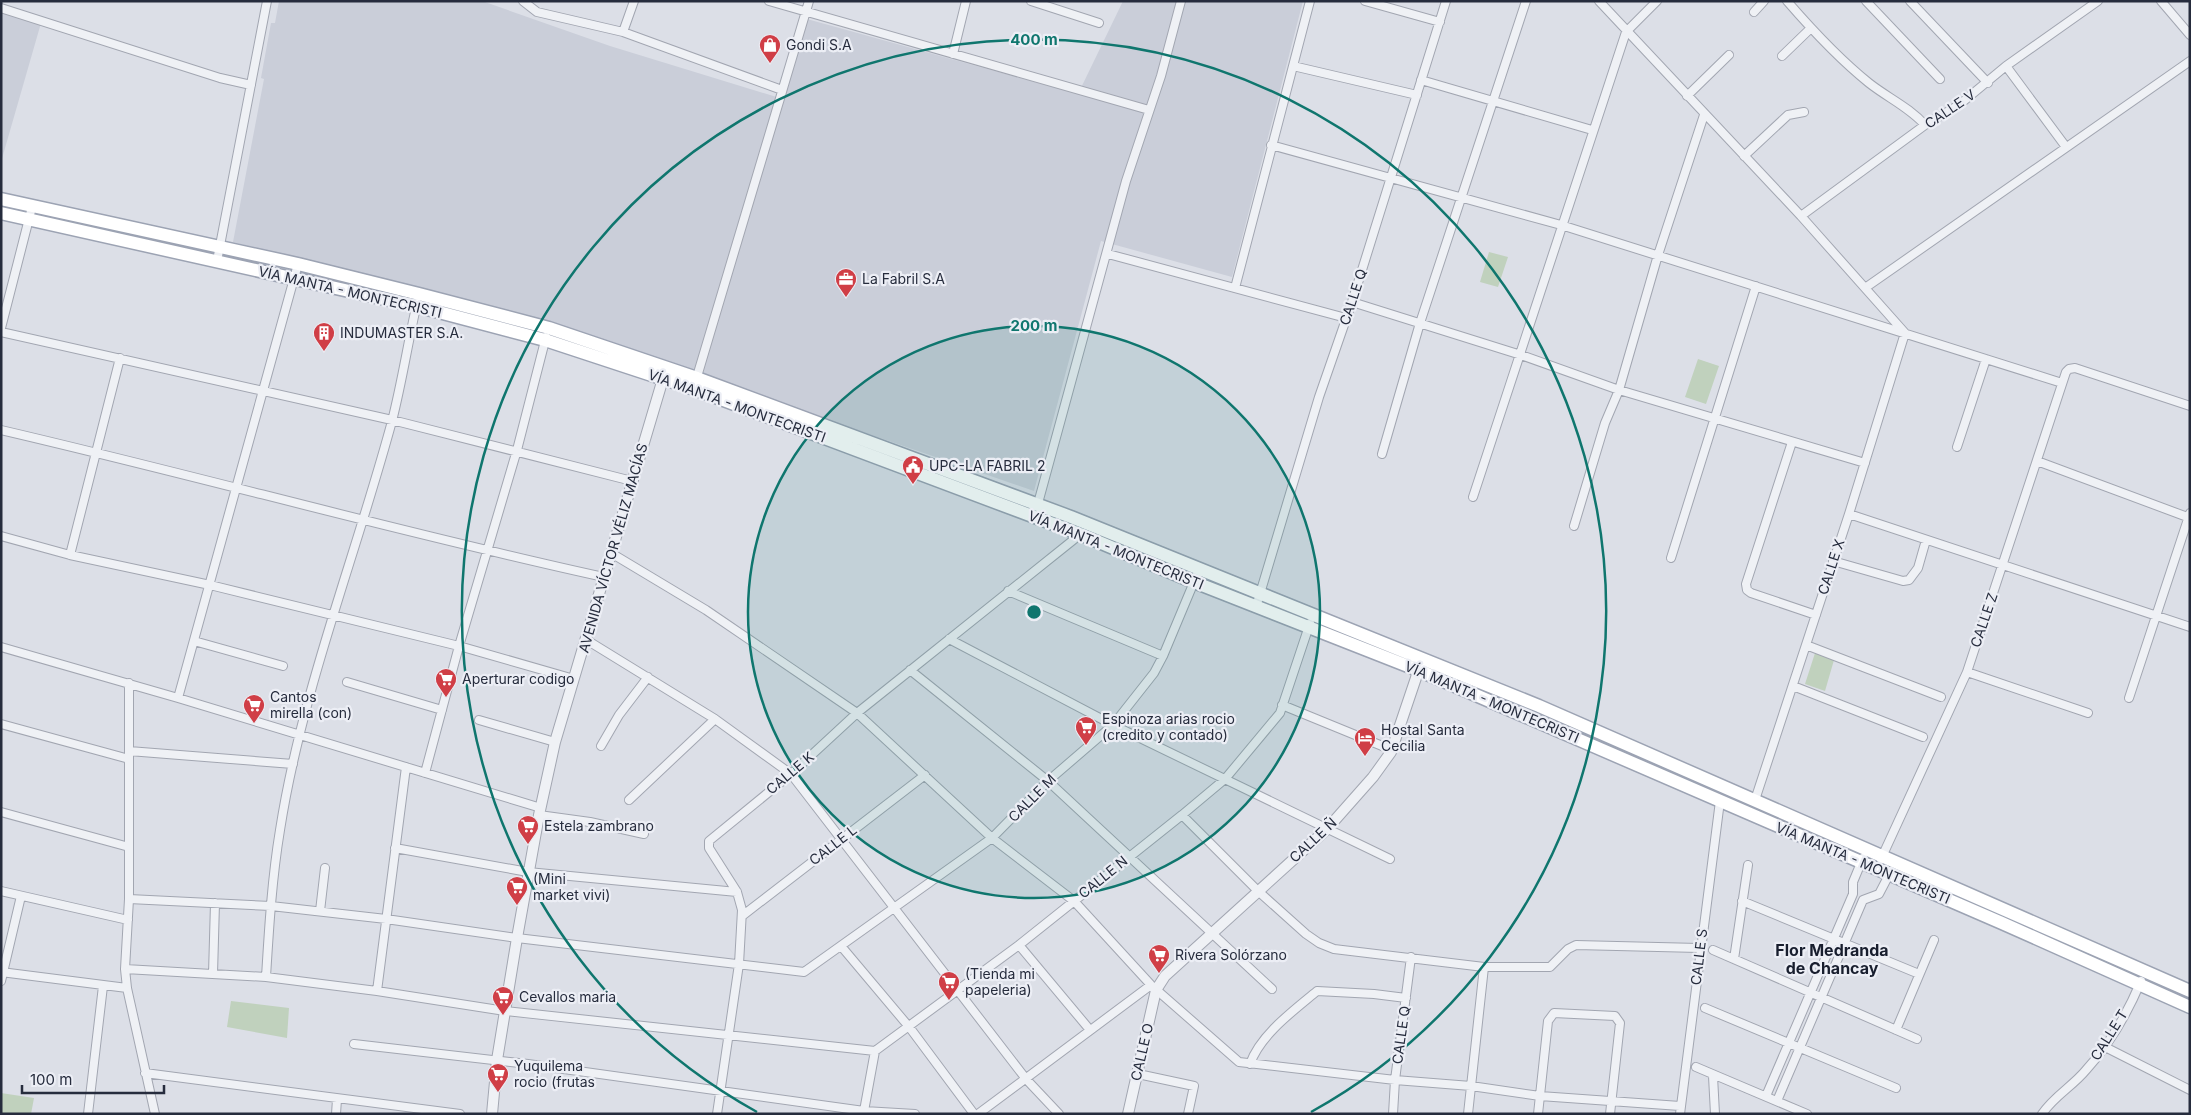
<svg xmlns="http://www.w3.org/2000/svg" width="2191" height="1115" viewBox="0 0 2191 1115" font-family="Inter,sans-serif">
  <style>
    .built { fill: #caced9 }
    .green { fill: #c0d1bd }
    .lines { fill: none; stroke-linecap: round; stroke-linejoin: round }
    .minor-casing { stroke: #a2a6b1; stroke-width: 10 }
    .tertiary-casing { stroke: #a2a6b1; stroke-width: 12 }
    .primary-casing { stroke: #9ca3b3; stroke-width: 15 }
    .minor { stroke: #eff1f5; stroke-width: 8 }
    .tertiary { stroke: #eff1f5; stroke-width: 10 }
    .primary { stroke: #fff; stroke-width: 12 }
    .ring { fill: none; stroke: #0f766e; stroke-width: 2.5 }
    .labels { text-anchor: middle; stroke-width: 4.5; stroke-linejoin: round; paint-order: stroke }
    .poi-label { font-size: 14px; fill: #262c3d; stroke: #eceef5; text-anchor: start }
    .street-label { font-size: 14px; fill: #262c3d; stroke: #eceef5 }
    .quarter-label { font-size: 16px; font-weight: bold; fill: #181e2e; stroke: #eceef5 }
    .centre { fill: #0f766e; stroke: #eceef5; stroke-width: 2.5 }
    .ring-label { font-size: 15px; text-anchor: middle; font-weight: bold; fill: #0f766e; stroke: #eceef5; stroke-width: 4.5; stroke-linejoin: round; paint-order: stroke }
  </style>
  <rect width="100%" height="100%" fill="#dcdfe7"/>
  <path class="built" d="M279,1h203l128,45 173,53 24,-80 271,75 45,-93h180l-71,276 -131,-36 -67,250 -502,-173 -299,-76 31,-163 -3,-1 10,-55h4z
    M1,9l40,14 -40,139z"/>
  <path class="green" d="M1489,252l19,5 -10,30 -18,-5z
    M1698,359l21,7 -13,38 -21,-7z
    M1815,653l19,7 -9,31 -20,-7z
    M231,1001l58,7 -2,30 -60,-11z
    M1,1093l33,5 -3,16h-30z"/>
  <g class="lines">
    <g class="minor-casing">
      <path id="minor" d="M523,1l14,11 86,20 11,-31
        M769,1l380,109
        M1031,1l68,22
        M1365,1l75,21
        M1599,1l202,215 104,117 -56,181 -94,286
        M1787,1c26,30 52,58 82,82 19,15 40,24 56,42
        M1866,1l74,78
        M1910,1l78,82
        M2161,1l29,34
        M1,8l219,70 31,7
        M1754,12l10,-11
        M623,32l159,58
        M953,54l13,-53
        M1782,56l29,-28
        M1293,66l124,29
        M2006,66l60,81
        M1421,80l171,50
        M1687,96l42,-41
        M1271,145l290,80 501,158
        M1744,156l44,-41 16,-3
        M1801,216l124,-91 34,-20 47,-39 92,-65
        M1108,254l238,64
        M217,261l50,-260
        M1235,288l75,-287
        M1865,288l325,-227
        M1352,302l169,53 98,35 246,73
        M1,328l31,-121
        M1,332l391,88 240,61
        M696,380l113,-379
        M1,430c202,47 401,103 603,147
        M1792,442l-46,142 1,6 4,3 65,22
        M1957,447l29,-88
        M1382,454l38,-131 106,-322
        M2037,461l153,57
        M1473,497l153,-465 31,-31
        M1037,507l89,-326 35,-105 20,-75
        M1849,514l341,113
        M1574,526l31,-103 14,-33 39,-135 46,-140
        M1,536l69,19 140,30 249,61 115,33
        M611,553l95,57 151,103 135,125 82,63 77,84 88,77 156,18 76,6 69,10 140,10
        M70,555l50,-197
        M1671,558l85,-272
        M1833,561l70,20 6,-1 9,-12 8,-28
        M1008,591l155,65
        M1256,607l63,-210 33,-95 94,-301
        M585,639l130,80 76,55 235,305 33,35
        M949,639l164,86 277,134
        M194,641l89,25
        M1806,645l135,52
        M1,647l177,51 363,110
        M910,670l138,111 224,208
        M1967,672l121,41
        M347,682l95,28
        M129,683v216l-4,70 2,19 28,126
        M1793,686l130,51
        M178,698l120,-434
        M2129,698l61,-185
        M1282,705l110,45
        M479,720l76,22
        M1,724l128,35
        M601,746l18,-31 29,-38
        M129,751l164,13
        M425,773l34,-127 58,-196 29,-113
        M629,800l86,-81
        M1,812l128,35
        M539,815l51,7 54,12
        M1182,815l76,76 48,43 13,9 15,6 150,18h66l18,-18 8,-4 123,3
        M395,848l133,24 209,20
        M1881,859l86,-187 99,-300 3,-3 6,-1 115,38
        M1,891l127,29
        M129,899l142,7 115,13 131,19 287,34 188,-134 56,-57 65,-56 41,-52 9,-17 36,-86
        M1742,901l177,73
        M320,911l5,-43
        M742,916l183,-141
        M1019,945l71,85
        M841,946l69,82 64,86
        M1713,950l204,89
        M1734,959l14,-94
        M125,969l141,8 111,14 128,20 370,40
        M1,972l126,16
        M213,974l2,-71
        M266,977c3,-49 6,-99 14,-147 22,-140 75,-272 112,-409 10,-39 16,-79 25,-118
        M1,981l20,-85
        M377,991l29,-224
        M1705,1008l191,80
        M1896,1030l38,-90
        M354,1044l174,20 336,47 51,3
        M2105,1047l85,43
        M1250,1064c10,-29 43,-53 67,-73l57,3 32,4
        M1696,1067l111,47
        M145,1073l315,41
        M1138,1074l56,12 -6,28
        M1713,1076l2,38
        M1766,1096l87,-202v-12l10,-24
        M1777,1101l86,-201 16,-6 12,-23
        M864,1111l11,-60 144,-106 163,-130 43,-36 55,-66 30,-90
        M88,1114l15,-128
        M336,1114l1,-15
        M717,1114l22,-150 3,-54 -5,-18 -28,-44v-7l82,-67 66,-61 225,-180
        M978,1114l173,-129
        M1393,1114l2,-34 16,-123
        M1468,1114l16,-147
        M1538,1114l10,-93 6,-8 61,3 5,7 -10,91
        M1680,1114l40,-313
        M2042,1114c12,-18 31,-28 44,-44 23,-25 42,-58 55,-89"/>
    </g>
    <g class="tertiary-casing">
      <path id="tertiary" d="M492,1114l5,-54 20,-122 22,-123 16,-73 110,-370
        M1128,1114l28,-124 9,-14 162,-147 46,-52 18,-25 30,-89"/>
    </g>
    <g class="primary-casing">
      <path id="primary" d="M1,199l297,65 121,30 130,34 148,50 374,139 468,189 651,285
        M1,213l415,93 129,34 149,49 386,145 114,48 224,88 584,253 188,84"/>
    </g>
    <use href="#minor" class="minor"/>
    <use href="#tertiary" class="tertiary"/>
    <use href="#primary" class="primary"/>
  </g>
  <circle cx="1034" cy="612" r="286" fill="#0f766e" fill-opacity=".12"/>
  <g class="ring">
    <circle cx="1034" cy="612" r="286"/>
    <path d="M757 1112A572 572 0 1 1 1311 1112"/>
  </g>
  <defs>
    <g id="shop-pin" transform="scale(1.125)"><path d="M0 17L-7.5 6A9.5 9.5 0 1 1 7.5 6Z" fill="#d03e46" stroke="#eceef5"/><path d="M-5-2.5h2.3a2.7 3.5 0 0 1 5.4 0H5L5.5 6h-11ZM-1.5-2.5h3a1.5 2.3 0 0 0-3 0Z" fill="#fff"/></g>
    <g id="office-pin" transform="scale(1.125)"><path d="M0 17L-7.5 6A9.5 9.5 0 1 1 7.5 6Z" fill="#d03e46" stroke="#eceef5"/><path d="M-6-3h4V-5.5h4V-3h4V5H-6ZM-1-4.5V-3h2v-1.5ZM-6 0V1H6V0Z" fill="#fff"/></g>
    <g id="building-pin" transform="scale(1.125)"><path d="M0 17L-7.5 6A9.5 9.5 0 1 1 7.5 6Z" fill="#d03e46" stroke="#eceef5"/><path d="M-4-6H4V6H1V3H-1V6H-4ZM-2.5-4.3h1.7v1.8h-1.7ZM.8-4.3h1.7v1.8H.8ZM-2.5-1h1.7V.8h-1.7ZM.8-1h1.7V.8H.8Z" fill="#fff"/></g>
    <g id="civic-pin" transform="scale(1.125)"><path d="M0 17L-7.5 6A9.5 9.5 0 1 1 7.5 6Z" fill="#d03e46" stroke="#eceef5"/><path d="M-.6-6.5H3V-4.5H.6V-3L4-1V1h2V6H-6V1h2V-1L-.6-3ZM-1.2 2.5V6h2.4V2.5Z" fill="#fff"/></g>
    <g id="supermarket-pin" transform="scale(1.125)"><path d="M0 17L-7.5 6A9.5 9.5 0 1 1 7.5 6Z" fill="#d03e46" stroke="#eceef5"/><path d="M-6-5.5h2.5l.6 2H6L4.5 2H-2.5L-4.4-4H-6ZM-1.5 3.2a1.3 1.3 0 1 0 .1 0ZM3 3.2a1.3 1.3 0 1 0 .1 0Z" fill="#fff"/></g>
    <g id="hotel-pin" transform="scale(1.125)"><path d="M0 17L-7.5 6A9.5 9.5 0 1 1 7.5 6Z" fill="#d03e46" stroke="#eceef5"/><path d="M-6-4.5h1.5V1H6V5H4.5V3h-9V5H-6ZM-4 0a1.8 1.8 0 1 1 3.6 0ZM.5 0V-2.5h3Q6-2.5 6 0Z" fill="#fff"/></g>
  </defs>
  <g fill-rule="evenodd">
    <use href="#shop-pin" x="770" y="45"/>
    <use href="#office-pin" x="846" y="279"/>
    <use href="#building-pin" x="324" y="333"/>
    <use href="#civic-pin" x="913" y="466"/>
    <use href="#supermarket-pin" x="446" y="679"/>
    <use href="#supermarket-pin" x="254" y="705"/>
    <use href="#supermarket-pin" x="1086" y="727"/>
    <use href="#hotel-pin" x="1365" y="738"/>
    <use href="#supermarket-pin" x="528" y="826"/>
    <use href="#supermarket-pin" x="517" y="887"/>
    <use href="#supermarket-pin" x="1159" y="955"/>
    <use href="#supermarket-pin" x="949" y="982"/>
    <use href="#supermarket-pin" x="503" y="997"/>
    <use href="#supermarket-pin" x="498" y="1074"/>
  </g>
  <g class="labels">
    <g class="poi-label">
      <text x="786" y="50">Gondi S.A</text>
      <text x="862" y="284">La Fabril S.A</text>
      <text x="340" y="338">INDUMASTER S.A.</text>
      <text x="929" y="471">UPC-LA FABRIL 2</text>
      <text x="462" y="684">Aperturar codigo</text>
      <text x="270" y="702">Cantos<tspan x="270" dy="16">mirella (con)</tspan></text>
      <text x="1102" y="724">Espinoza arias rocio<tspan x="1102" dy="16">(credito y contado)</tspan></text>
      <text x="1381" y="735">Hostal Santa<tspan x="1381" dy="16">Cecilia</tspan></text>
      <text x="544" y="831">Estela zambrano</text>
      <text x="533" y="884">(Mini<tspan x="533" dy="16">market vivi)</tspan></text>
      <text x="1175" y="960">Rivera Solórzano</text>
      <text x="965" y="979">(Tienda mi<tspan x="965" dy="16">papeleria)</tspan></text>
      <text x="519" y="1002">Cevallos maria</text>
      <text x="514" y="1071">Yuquilema<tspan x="514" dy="16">rocio (frutas</tspan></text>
    </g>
    <g class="street-label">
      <text transform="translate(1950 109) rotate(-34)" y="5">CALLE V</text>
      <text transform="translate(350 292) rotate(13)" y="5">VÍA MANTA - MONTECRISTI</text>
      <text transform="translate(1353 297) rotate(-72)" y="5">CALLE Q</text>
      <text transform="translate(737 406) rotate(20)" y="5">VÍA MANTA - MONTECRISTI</text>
      <text transform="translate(613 548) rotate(-74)" y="5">AVENIDA VÍCTOR VÉLIZ MACÍAS</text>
      <text transform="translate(1116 550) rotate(22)" y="5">VÍA MANTA - MONTECRISTI</text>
      <text transform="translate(1831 567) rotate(-72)" y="5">CALLE X</text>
      <text transform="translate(1984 620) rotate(-71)" y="5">CALLE Z</text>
      <text transform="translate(1492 702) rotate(23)" y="5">VÍA MANTA - MONTECRISTI</text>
      <text transform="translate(790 773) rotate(-40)" y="5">CALLE K</text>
      <text transform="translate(1032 798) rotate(-45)" y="5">CALLE M</text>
      <text transform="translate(1313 840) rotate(-43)" y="5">CALLE Ñ</text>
      <text transform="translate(833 845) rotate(-38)" y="5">CALLE L</text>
      <text transform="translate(1863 863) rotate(23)" y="5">VÍA MANTA - MONTECRISTI</text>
      <text transform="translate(1103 877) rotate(-39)" y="5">CALLE N</text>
      <text transform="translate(1699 957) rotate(-83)" y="5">CALLE S</text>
      <text transform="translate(1401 1035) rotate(-82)" y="5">CALLE Q</text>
      <text transform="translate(2109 1035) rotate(-58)" y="5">CALLE T</text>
      <text transform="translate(1142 1052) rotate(-77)" y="5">CALLE O</text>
    </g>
    <g class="quarter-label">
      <text x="1832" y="956">Flor Medranda<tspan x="1832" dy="18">de Chancay</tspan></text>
    </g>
  </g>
  <circle cx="1034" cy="612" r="8" class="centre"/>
  <g class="ring-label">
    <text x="1034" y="45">400 m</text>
    <text x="1034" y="331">200 m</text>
  </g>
  <rect width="2191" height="1115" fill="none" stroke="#262c3d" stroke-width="5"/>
  <path d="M22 1085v8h142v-8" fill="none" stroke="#262c3d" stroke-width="2.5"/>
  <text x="30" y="1085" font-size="15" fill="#262c3d" stroke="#eceef5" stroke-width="4" paint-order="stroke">100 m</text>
</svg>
